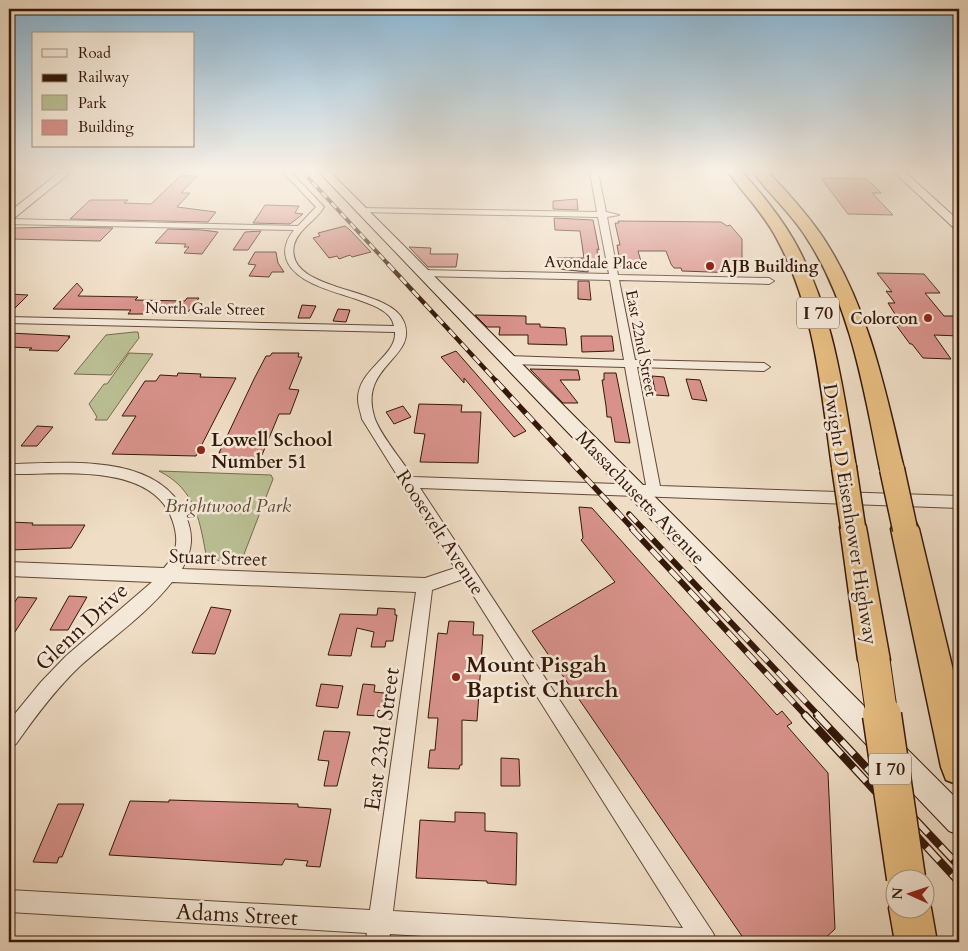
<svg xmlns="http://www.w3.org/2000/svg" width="968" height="951" viewBox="0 0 968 951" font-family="Cardo,serif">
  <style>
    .green { fill: #bac094; stroke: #776c4e }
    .building { fill: #d8928b; stroke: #341809 }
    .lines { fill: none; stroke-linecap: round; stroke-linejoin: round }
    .street-casing { stroke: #634938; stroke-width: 2 }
    .secondary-casing { stroke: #341809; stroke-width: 2 }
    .highway-casing { stroke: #341809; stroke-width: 3 }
    .street { fill: #f5e9d9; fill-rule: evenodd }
    .secondary { fill: #f5e9d9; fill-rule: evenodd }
    .highway { fill: #e8be82; fill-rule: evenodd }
    .rail-far4-casing { stroke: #341809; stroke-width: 4 }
    .rail-far3-casing { stroke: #341809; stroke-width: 4.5 }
    .rail-far2-casing { stroke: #341809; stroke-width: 5.5 }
    .rail-far1-casing { stroke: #341809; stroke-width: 6 }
    .rail-casing { stroke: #341809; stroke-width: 8 }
    .rail-far4 { stroke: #f5e9d9; stroke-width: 2.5; stroke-dasharray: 7; stroke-linecap: butt }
    .rail-far3 { stroke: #f5e9d9; stroke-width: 3; stroke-dasharray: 9; stroke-linecap: butt }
    .rail-far2 { stroke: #f5e9d9; stroke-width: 4; stroke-dasharray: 11; stroke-linecap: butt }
    .rail-far1 { stroke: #f5e9d9; stroke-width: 4.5; stroke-dasharray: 14; stroke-linecap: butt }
    .rail { stroke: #f5e9d9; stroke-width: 5.5; stroke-dasharray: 18; stroke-linecap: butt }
    .highway-bridge-far2-casing { stroke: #341809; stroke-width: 27; stroke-linecap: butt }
    .highway-bridge-far1-casing { stroke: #341809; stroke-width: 33; stroke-linecap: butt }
    .highway-bridge-casing { stroke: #341809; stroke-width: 41; stroke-linecap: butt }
    .highway-bridge-far2 { stroke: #e8be82; stroke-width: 24 }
    .highway-bridge-far1 { stroke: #e8be82; stroke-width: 31 }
    .highway-bridge { stroke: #e8be82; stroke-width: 38 }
    .poi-dot { fill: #8f2418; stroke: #f5e9d9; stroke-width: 2 }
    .labels { text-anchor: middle; stroke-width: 5; stroke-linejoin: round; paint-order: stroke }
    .far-street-label { font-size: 16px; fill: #341809; stroke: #f5e9d9 }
    .far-poi-label { font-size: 16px; font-weight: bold; fill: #341809; stroke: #f5e9d9; text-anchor: start }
    .shield { fill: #f5e9d9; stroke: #6e5747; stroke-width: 1 }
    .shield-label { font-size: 18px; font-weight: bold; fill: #341809 }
    .poi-label { font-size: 19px; font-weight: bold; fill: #341809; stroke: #f5e9d9; text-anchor: start }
    .street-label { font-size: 19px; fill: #341809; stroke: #f5e9d9 }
    .park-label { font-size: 19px; font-style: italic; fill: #5c4a33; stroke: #f5e9d9 }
    .near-street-label { font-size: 22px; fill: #341809; stroke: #f5e9d9 }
    .near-poi-label { font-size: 22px; font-weight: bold; fill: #341809; stroke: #f5e9d9; text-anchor: start }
  </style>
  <rect width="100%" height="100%" fill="#efddc5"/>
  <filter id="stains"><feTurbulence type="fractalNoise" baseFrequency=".004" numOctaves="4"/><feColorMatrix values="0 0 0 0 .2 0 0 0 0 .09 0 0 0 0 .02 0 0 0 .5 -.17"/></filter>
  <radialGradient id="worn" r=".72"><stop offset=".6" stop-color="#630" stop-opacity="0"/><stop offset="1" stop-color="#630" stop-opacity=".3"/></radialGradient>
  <path class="green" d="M134,332h4l1,6 -28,37 -37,-1 32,-39z
    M129,353l24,1 -46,66h-12l2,-3 -8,-13 15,-20h3z
    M159,471l112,4 2,4 -32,83 -34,-2c-7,-37 -10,-70 -48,-89z"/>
  <path class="building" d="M180,176h17l-16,17h9l-13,14 39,5 -8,10 -138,-3 20,-19h38l-4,3 27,1z
    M821,178l46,1 14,14h-9l21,22 -45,-1z
    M577,199l1,11 -25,-1v-8z
    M265,205l34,1 -4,7 8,1 -13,10 -37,-1z
    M554,218l39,2 6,30 -2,-1 2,20h-11v3l-30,-3 -1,-11h27l-4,-27 -25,-1z
    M618,221l103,1 6,4 3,-1 12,14v19l6,12h-11l1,3 -56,-2 -1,-3h-7l-3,-4 -5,-13h-28l5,17h-22l-4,-23h3l-5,-22h4z
    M345,226l4,3 22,23 -19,5 -2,-2 -11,4 -2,-3 -8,2 -16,-20 7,-2 -2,-3z
    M60,227l53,1 -13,13 -91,-2v-7l5,-4z
    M168,229l34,1 16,2 -16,22 -18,-1 5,-6h-5l2,-3 -31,-1z
    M261,231l-13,19h-15l12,-18z
    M409,247l22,1 -1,6h28l-2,13h-28z
    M255,252h21l2,11 6,9h-12l-3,5 -20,-1 7,-11 -8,-1z
    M877,273l47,1 16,19h-15l19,23h15v20l-25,-1 17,24 -28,-1 -11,-14h-2l-14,-19h6l-14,-22h7l-9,-12 6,1z
    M578,281h11l2,19 -13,-1z
    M77,283l6,7 -5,6 60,1 -3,3 50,1 2,-3h12l-11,14 -30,-1 -8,3h-22l3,-4 -78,-1z
    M9,294l19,1 -19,19z
    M302,305l14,1 -6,12h-12z
    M338,309l12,1 -4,12 -13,-1z
    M475,315l51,1v8h14v3l25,1 2,17 -39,-1v-9h-29l1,-8h-13z
    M9,333l61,3 -2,1h2l-12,14 -29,-1 3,-2 -23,-1z
    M581,336h31l2,15 -32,1z
    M456,351l70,80 -12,6 -50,-59v5l-23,-26z
    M272,353h27l-1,4h4l-13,32 10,1 -9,24h-11l-17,41h-4l-2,5 -35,-2 2,-5h-4l35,-74 12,-23h4z
    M530,369l48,1 2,10h-20l18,23h-15z
    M178,373l23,1 -1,3 36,1 -40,78 -84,-2 24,-38h-14l23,-35h11l4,-6 17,1z
    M604,373h12l14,70 -15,-1 -4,-25h-4l-1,-11 -4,-26h2z
    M652,376l12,1 5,19 -13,-1z
    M686,379l14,1 7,21 -15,-2z
    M419,404l43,1 -1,7h20l-3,51 -58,-1 5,-28 -11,-1z
    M403,406l8,11 -17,7 -8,-12z
    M37,426l16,1 -16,19h-16z
    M579,507l13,1 185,207 5,-4 10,12 -5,3 41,47 7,156 -14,13h-75l-214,-311 83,-49 -34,-42 2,-2z
    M9,522l24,1 -1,2h53l-14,23 -62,2z
    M69,596l18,1 -19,33h-18z
    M18,597l19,1 -28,43v-30z
    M211,607l20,3 -16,44 -23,-1z
    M378,608l17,1v6h2l-4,26h-7l-1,6h-14l3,-15 -17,-4 -6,28 -23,-1 12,-41 34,1h3z
    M449,621l25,1 -1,13h10l-6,86 -15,-1v45h-2l-1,4 -31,-1 2,-18h5l3,-32h-10l10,-85 9,1z
    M321,684l22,2 -5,22 -22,-2z
    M363,684l12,1 -1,7 10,1 -3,23 -24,-1z
    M324,731l26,1 -13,54h-13l5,-25 -11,-1z
    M501,758l18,1 1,27h-19z
    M169,800l129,4v3l33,2 -11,58 -14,-1 2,-5 -23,-2 -3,6 -173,-10 21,-54 39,1z
    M58,804h26l-22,53h-3l-2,6 -24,-1z
    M455,812l30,1v18l32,2 -1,52 -29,-2v-2l-71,-3 4,-58 35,2z"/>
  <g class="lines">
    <g class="street-casing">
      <path id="street" d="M283,172h8l33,35c-8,14 -26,22 -30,38 -10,48 97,41 110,77 14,36 -45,43 -30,94 4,16 29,46 39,61l233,8 -21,-118 -118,-3 -6,-4 6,-4 117,4 -14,-80 -189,-4 -5,-3 5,-3 188,4 -11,-57 -238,-5 -4,-2 4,-2 237,4 -7,-40h8l8,40 13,3 -12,2 11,58 151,3 5,3 -5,3 -150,-4 16,80 129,3 6,4 -6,4 -127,-4 23,119 299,10v12l-539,-20 293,445 4,9h-193l-134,-8 -1,8h-24l2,-9 -358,-21v-22l361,20 46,-318 -244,-10c-26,33 -62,57 -93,85 -24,23 -44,50 -63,77l-7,3v-26l32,-39 25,-26 86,-74 -143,-6v-14l155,6c13,-15 15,-27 9,-46 -19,-61 -114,-47 -164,-48v-10c56,-1 149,-12 176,50 9,21 8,35 -3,55l243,9 30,-10 -93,-149c-1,-6 -4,-13 -4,-20 0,-30 39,-43 37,-67l-386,-9v-6l385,9c-4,-31 -87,-28 -106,-63 -6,-12 -2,-23 6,-33l-285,-6v-5l289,7 18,-19zM463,579l220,349 -290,-17 39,-321z"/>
    </g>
    <g class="secondary-casing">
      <path id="secondary" d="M60,172h11l-58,47 -4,1v-8z
        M319,172h11l629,629v34l-10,-4z
        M894,172h11l54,49v9l-4,-1z"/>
    </g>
    <g class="highway-casing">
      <path id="highway" d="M728,172h14c19,21 37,43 51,67 40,69 50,151 63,228l-3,7 -9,2 -9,-2 -3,-7c-11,-77 -17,-158 -55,-228 -13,-25 -32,-44 -49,-67z
        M753,172h15c19,20 38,41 54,64 46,69 63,153 82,233l-3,7 -9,3 -9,-3 -3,-7c-16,-78 -29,-164 -74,-232 -15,-24 -36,-42 -53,-65z
        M853,516l10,3 3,8 24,133 -5,11 -11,5 -11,-5 -5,-11 -18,-133 3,-8z
        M905,518l10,3 4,8 40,166v90l-13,-5 -5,-13 -50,-238 4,-8z
        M895,893l1,15h30v-13l5,13 6,34h-42l-6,-34z"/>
    </g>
    <use href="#street" class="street"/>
    <use href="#secondary" class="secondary"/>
    <use href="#highway" class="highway"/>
    <g class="rail-far4-casing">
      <path id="rail-far4" d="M303,172l86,93"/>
    </g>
    <g class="rail-far3-casing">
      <path id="rail-far3" d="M388,264l109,118"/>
    </g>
    <g class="rail-far2-casing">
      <path id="rail-far2" d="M496,381l138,149
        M629,514l15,16"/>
    </g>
    <g class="rail-far1-casing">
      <path id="rail-far1" d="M632,529l174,187
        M643,529l176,187"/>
    </g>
    <g class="rail-casing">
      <path id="rail" d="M805,715l154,167
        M817,715l142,151"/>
    </g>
    <use href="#rail-far4" class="rail-far4"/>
    <use href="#rail-far3" class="rail-far3"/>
    <use href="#rail-far2" class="rail-far2"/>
    <use href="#rail-far1" class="rail-far1"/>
    <use href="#rail" class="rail"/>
    <g class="highway-bridge-far2-casing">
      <path id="highway-bridge-far2" d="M844,467l9,60
        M892,469l13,60"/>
    </g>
    <g class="highway-bridge-far1-casing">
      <path id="highway-bridge-far1" d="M874,660l8,56"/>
    </g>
    <g class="highway-bridge-casing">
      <path id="highway-bridge" d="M882,715l24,163"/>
    </g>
    <use href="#highway-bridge-far2" class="highway-bridge-far2"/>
    <use href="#highway-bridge-far1" class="highway-bridge-far1"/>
    <use href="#highway-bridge" class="highway-bridge"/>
  </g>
  <linearGradient id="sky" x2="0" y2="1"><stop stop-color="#89b7d6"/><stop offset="0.56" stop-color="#f8f0e5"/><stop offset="1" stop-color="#f8f0e5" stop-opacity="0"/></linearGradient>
  <rect width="968" height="305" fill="url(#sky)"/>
  <g class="poi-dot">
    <circle cx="710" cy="266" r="5"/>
    <circle cx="928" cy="318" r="5"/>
    <circle cx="201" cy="450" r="5"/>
    <circle cx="456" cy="677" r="5"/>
  </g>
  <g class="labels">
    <g class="far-street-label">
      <text transform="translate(596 262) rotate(1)" y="6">Avondale Place</text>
      <text transform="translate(205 308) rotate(1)" y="6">North Gale Street</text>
      <text transform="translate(642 343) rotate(79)" y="6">East 22nd Street</text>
    </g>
    <g class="far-poi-label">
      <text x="720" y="272">AJB Building</text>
      <text x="918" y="324" text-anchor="end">Colorcon</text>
    </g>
    <g class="shield">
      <rect x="797" y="297.5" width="42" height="31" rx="4"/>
      <rect x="869" y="753.5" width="42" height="31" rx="4"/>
    </g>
    <g class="shield-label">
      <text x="818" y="319">I 70</text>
      <text x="890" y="775">I 70</text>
    </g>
    <g class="poi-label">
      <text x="211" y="446">Lowell School<tspan x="211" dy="22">Number 51</tspan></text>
    </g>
    <g class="street-label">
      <text transform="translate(641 497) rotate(46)" y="7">Massachusetts Avenue</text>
      <text transform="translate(851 514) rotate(81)" y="7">Dwight D Eisenhower Highway</text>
      <text transform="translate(441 532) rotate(57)" y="7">Roosevelt Avenue</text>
      <text transform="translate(218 557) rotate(2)" y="7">Stuart Street</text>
    </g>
    <g class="park-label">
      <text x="228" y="512">Brightwood Park</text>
    </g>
    <g class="near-street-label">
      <text transform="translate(81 626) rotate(-43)" y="8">Glenn Drive</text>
      <text transform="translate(381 739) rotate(-82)" y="8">East 23rd Street</text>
      <text transform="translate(237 914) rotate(3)" y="8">Adams Street</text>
    </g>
    <g class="near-poi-label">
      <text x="466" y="672">Mount Pisgah<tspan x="466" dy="25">Baptist Church</tspan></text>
    </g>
  </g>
  <rect width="968" height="951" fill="none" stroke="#efddc5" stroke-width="30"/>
  <rect x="10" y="10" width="948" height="931" fill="none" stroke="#341809" stroke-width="2.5"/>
  <rect x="15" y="15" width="938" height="921" fill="none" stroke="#341809"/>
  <rect x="32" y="32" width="162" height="115" fill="#f5e9d9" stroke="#a89586"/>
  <rect x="42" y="49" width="25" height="8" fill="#f5e9d9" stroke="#a89586"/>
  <text x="78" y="58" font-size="15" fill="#341809">Road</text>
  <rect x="42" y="74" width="25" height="8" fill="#341809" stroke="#a89586"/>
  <text x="78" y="82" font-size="15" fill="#341809">Railway</text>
  <rect x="42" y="95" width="25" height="15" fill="#bac094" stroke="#a89586"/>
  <text x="78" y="108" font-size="15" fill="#341809">Park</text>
  <rect x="42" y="120" width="25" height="15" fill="#d8928b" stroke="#a89586"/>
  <text x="78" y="132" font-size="15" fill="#341809">Building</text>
  <g transform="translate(910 894) rotate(273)"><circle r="24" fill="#f5e9d9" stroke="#a89586"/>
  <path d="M0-4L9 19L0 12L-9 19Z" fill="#8f2418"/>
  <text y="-8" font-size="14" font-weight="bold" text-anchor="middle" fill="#341809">N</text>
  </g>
  <rect width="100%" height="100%" filter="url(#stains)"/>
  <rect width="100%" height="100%" fill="url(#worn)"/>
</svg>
